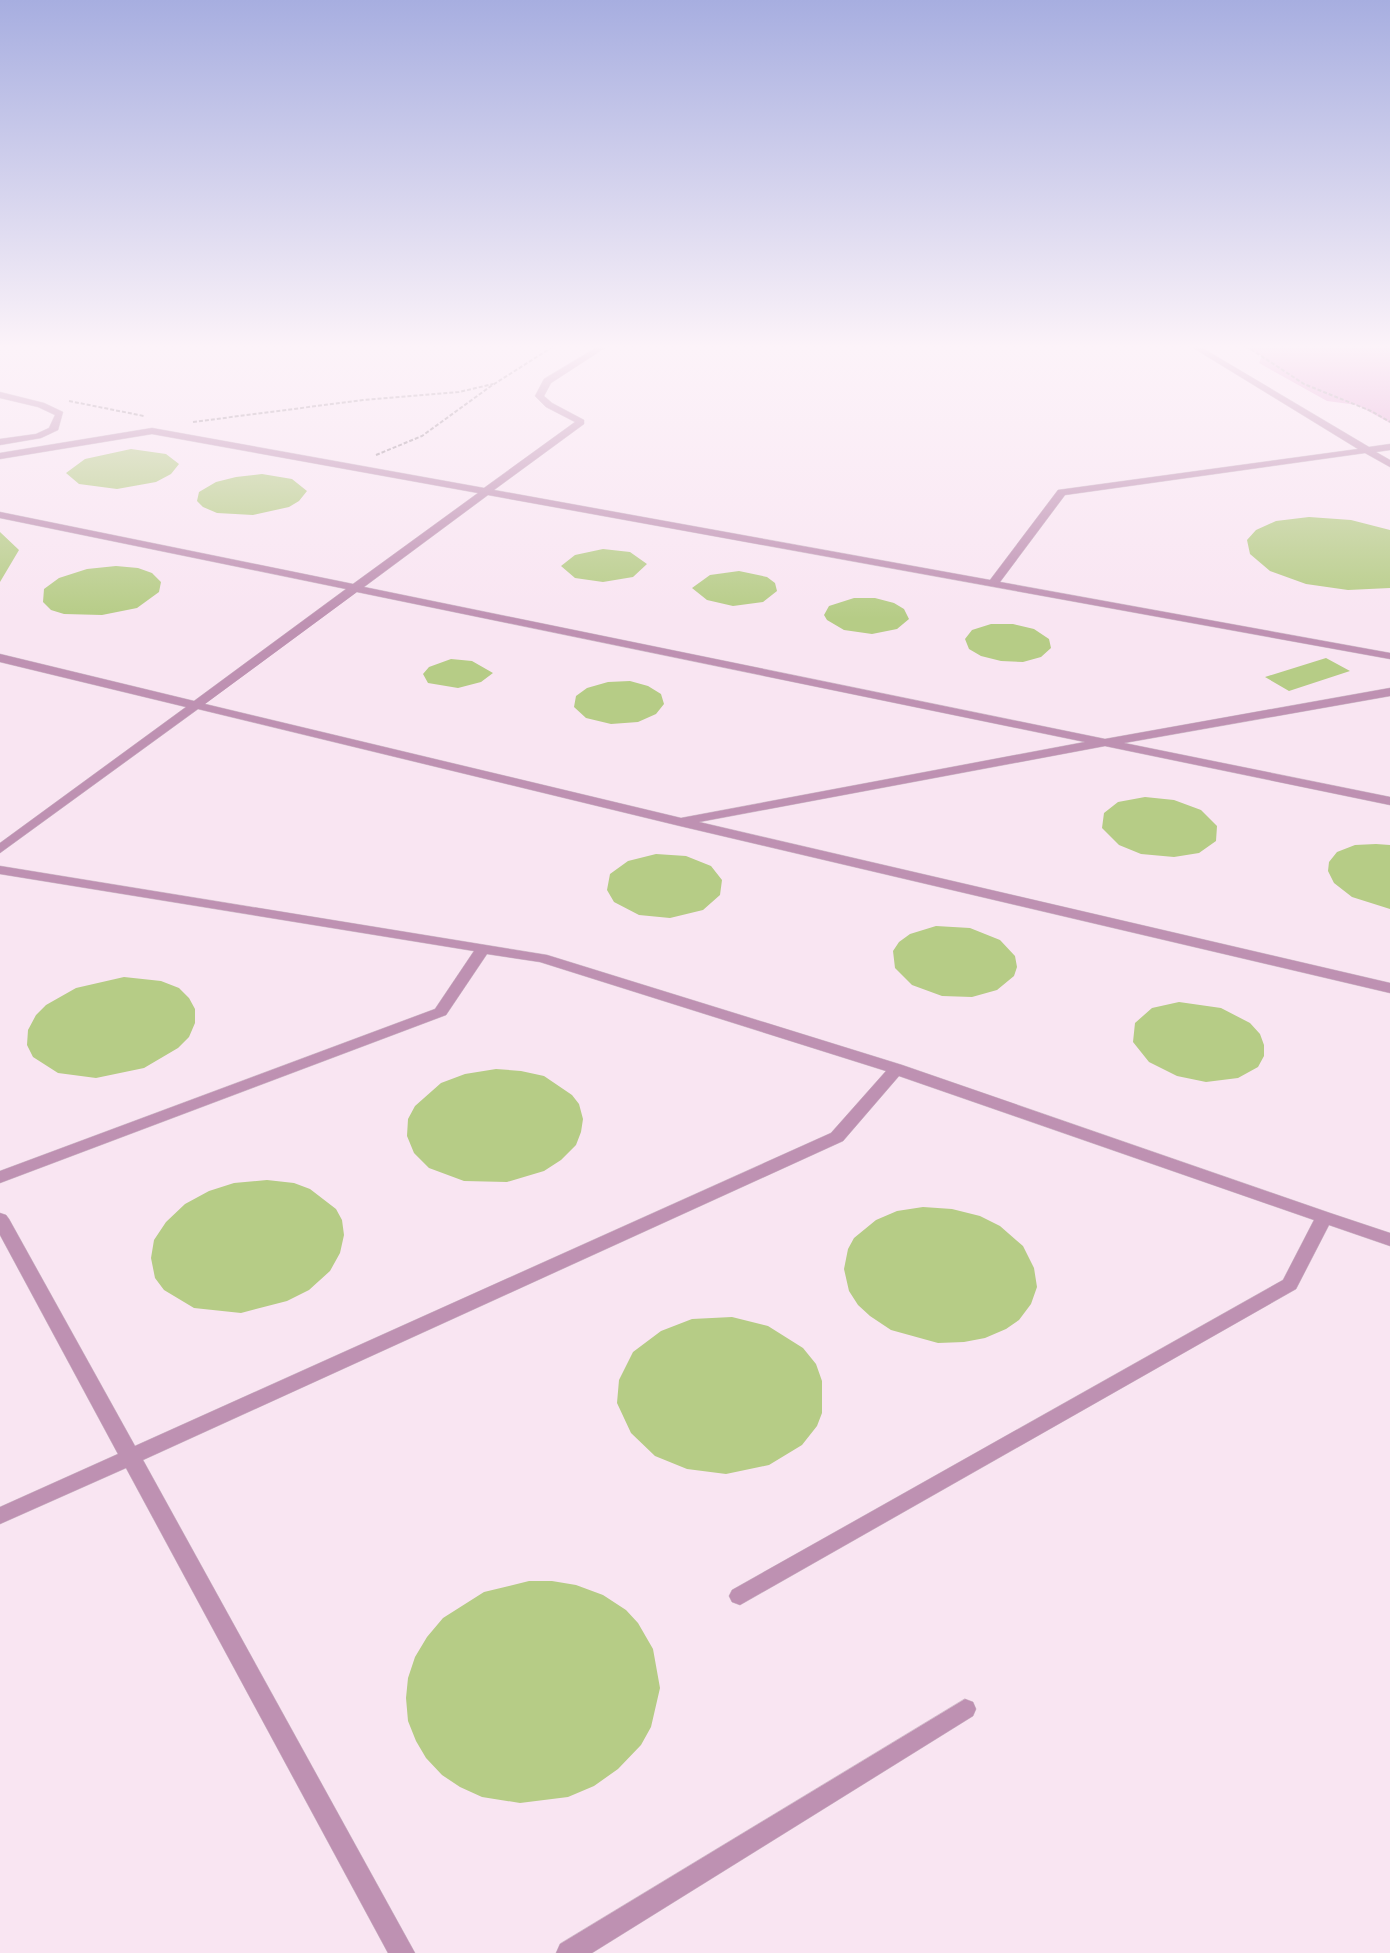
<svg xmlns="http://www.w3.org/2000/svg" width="1390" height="1953" viewBox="0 0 1390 1953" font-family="Jost,sans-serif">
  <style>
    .forest { fill: #e6a6d4 }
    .building { fill: #b6cc86 }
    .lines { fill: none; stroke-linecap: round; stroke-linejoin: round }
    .minor-casing { stroke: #d4c3ce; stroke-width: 1 }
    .path { stroke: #a1939c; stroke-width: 2; stroke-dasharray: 4 2; stroke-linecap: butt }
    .minor { fill: #be91b2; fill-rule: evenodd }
  </style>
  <rect width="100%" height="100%" fill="#f9e5f2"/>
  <path class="forest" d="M1242,346h148v77l-33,-18 -30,-4 -68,-38 3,-7z"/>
  <path class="building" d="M131,449l35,5 13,10 -8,10 -15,8 -39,7 -38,-5 -13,-11 19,-14z
    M262,474l30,5 15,12 -8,10 -10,6 -36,8 -36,-2 -14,-6 -6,-6 2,-9 17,-10 20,-5z
    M1309,517l42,3 39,10v58l-42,2 -42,-6 -36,-13 -20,-17 -3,-14 9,-10 20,-9z
    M0,532l19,18 -19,32z
    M603,549l27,3 17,12 -14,13 -30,5 -28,-4 -14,-12 14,-11z
    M116,566l22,2 14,5 9,9 -2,10 -22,16 -35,7 -38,-1 -13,-4 -8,-8 1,-13 15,-11 28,-9z
    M739,571l28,6 8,6 2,8 -14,11 -30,4 -26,-6 -15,-12 18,-13z
    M854,598h21l19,5 10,6 5,10 -12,10 -25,5 -28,-4 -17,-10 -3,-5 5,-9z
    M991,624h22l21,5 15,10 2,9 -10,9 -18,5 -22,-1 -20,-5 -12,-7 -4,-10 7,-9z
    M1326,658l24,13 -61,20 -24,-14z
    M451,659l21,2 21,12 -12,9 -23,6 -30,-5 -5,-9 6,-7z
    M630,681l18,5 13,8 3,10 -8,10 -18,8 -27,2 -25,-6 -12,-11 2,-11 11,-8 21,-6z
    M1145,797l29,3 27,10 16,16 -1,15 -17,12 -25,4 -33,-3 -22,-9 -17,-17 2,-15 14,-11z
    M1376,844l14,1v64l-38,-12 -18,-14 -6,-12 1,-9 8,-10 18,-7z
    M656,854l30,2 25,10 11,14 -2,15 -17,15 -33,8 -31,-3 -25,-13 -7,-12 3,-16 18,-13z
    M936,926l34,2 30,12 15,16 2,11 -3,9 -17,14 -25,7 -30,-1 -30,-11 -17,-17 -2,-17 6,-9 11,-8z
    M124,977l37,4 18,7 10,10 6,11v14l-6,14 -11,11 -34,20 -48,10 -38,-5 -25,-16 -6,-12 1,-15 8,-15 10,-10 30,-17z
    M1179,1002l42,6 29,15 10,11 4,11v11l-6,11 -20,11 -32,4 -29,-6 -28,-14 -16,-20 2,-19 17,-15z
    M496,1069l25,2 23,5 28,19 7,9 4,15 -2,13 -5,13 -15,15 -17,11 -37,11 -43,-1 -35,-13 -15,-15 -7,-17 1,-17 7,-13 26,-23 24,-9z
    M267,1180l27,3 16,6 26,20 6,11 2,15 -4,18 -10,18 -21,19 -22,11 -46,12 -47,-5 -30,-18 -9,-12 -4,-20 3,-18 12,-18 19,-18 24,-13 25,-8z
    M923,1207l29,2 28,7 20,10 23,20 11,22 3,19 -6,17 -12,16 -13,9 -21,9 -21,4 -26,1 -47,-13 -21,-14 -12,-11 -9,-14 -5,-22 4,-20 6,-11 22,-18 21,-9z
    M732,1317l36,9 35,22 13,16 6,17v32l-5,13 -15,19 -33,20 -43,9 -39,-5 -32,-13 -24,-23 -14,-30 2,-23 14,-28 28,-21 31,-12z
    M529,1581h23l24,4 27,10 23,15 12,13 15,26 7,39 -9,39 -10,18 -23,24 -24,17 -26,11 -48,6 -38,-6 -22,-10 -18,-12 -16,-17 -10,-17 -8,-20 -2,-23 2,-20 7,-21 12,-20 16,-19 41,-26z"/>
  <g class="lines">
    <g class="minor-casing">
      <path id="minor" d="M599,346h9l-57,37 -7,13 8,7 32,17v4l-90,66 496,90 68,-90 300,-41 -168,-103h9l170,101 21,-3v6l-14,2 14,8v7l-25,-14 -300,42 -65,87 390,71v6l-902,-164 -124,92 741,152 285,-51v8l-266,47 266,54v8l-285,-59 -406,76 691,161v10l-710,-167 -482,-117 -198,144v-10l186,-136 -186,-45v-8l194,47 152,-112 -346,-71v-6l353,72 125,-91 -326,-59 -152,25v-6l152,-25 332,60 91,-66 -29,-15 -11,-11 9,-17zM357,592l728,150 -404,76 -476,-114z
        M0,392l44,11 19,9 -5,18 -17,8 -41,7v-6l36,-5 13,-6 6,-13 -17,-8 -38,-9z
        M0,866l547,89 355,110 428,148 60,20v13l-61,-21 -33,64 -556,316 -8,-3 -3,-6 3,-6 551,-310 31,-60 -415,-144 -56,65 -700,319 272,493h-27l-262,-485 -126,56v-17l118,-53 -118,-219v-22l6,2 3,4 126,227 696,-313 55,-62 -346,-109 -53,-8 -41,61 -446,168v-12l435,-162 39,-58 -474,-77z
        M965,1699l8,3 3,7 -3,7 -381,237h-36l4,-9z"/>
    </g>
    <path class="path" d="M1246,346l58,38 67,27 19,11
      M69,401l75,15
      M193,422l170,-22 96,-8 34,-8
      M376,455l46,-19 69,-50 63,-40"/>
    <use href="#minor" class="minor"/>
  </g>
  <linearGradient id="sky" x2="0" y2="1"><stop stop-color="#a7aee0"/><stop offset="0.56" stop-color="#fcf3f9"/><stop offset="1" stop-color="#fcf3f9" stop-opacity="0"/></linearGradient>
  <rect width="1390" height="619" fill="url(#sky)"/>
</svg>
